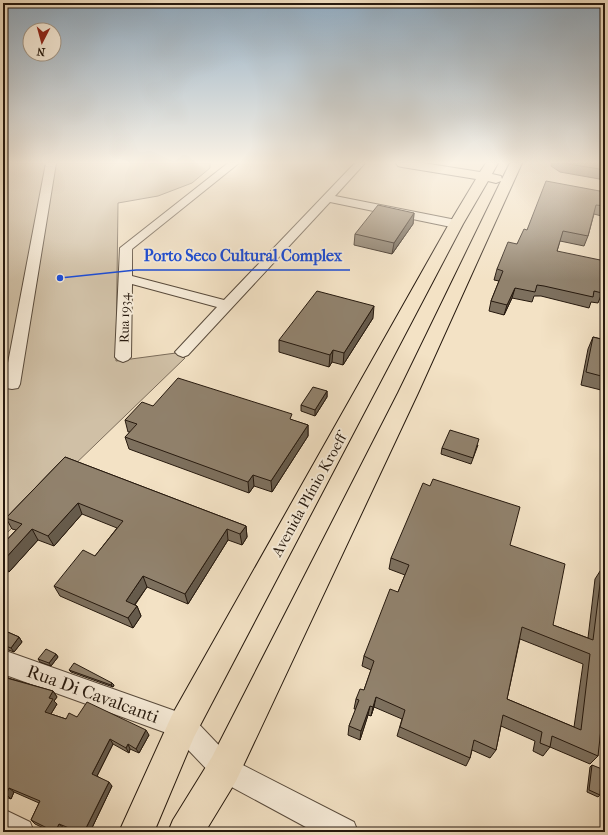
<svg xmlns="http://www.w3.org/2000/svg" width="608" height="835" viewBox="0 0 608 835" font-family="'IM FELL French Canon',serif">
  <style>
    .green { fill: #d0c0a6; stroke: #7b6c5a }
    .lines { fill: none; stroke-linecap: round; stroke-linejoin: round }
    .minor-casing { stroke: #594b3c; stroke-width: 2 }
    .major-casing { stroke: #26190e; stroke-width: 2 }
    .minor { fill: #f7ecd9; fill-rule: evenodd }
    .major { fill: #f3e2c5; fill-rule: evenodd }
    .wall { fill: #7d705e; stroke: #26190e; fill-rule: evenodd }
    .shaded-wall { fill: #665b4c; stroke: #26190e }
    .building { fill: #91826d; stroke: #26190e; fill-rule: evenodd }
    .labels { text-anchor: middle; stroke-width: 4; stroke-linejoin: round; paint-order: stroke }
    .far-street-label { font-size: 13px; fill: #26190e; stroke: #f7ecd9 }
    .street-label { font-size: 15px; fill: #26190e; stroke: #f7ecd9 }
    .near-street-label { font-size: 18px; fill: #26190e; stroke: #f7ecd9 }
    .leader { fill: none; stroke: #1d4ed8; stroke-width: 1.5 }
    .callout-dot { fill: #1d4ed8; stroke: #f7ecd9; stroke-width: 1.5 }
    .callout-label { font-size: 16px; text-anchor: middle; font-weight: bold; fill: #1d4ed8; stroke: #f7ecd9; stroke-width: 4; stroke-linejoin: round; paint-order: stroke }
  </style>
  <rect width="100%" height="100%" fill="#f3e2c5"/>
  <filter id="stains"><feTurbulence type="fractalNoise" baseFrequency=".005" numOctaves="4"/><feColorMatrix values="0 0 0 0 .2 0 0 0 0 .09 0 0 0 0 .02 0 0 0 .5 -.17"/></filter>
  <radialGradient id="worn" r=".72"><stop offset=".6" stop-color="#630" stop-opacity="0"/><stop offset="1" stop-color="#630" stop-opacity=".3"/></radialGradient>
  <path class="green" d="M3,163h207v5l-18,15 -34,13 -40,7 -2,158 60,-8 9,5 -116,112 -66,67z"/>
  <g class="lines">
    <g class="minor-casing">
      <path id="minor" d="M46,163h10l-36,221 -2,4 -6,1 -6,-1 -2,-4z
        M228,163h11l-107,86v27l92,24 131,-137h10l-30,33 121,24 6,4 -6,4 -126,-26 -142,153 -5,2 -5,-2 -3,-3 42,-45 -85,-23 -1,73 -3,3 -5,2 -5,-2 -3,-3 5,-109z
        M3,650l189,67 41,43 121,62 4,10h-43l-100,-54 -40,-42 -172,-62z
        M3,809l27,13 4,10h-31z"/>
    </g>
    <g class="major-casing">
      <path id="major" d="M396,163h27l57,9 6,-9h12l-6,11 9,2 1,3 8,-16h12l-104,230 -182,388 -31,51h-37l5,-12 39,-63 186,-364 103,-212 -5,2 -8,-2 -25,43 -269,513 -40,95h-35l53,-117 277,-491 27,-45 -74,-12 -4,-1z"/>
    </g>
    <use href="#minor" class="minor"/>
    <use href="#major" class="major"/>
  </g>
  <path class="wall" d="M552,163h53v17l-45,-8 -9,-6z
    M605,192v25l-11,-3 -6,22 -4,10 -24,-5 -3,10 45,42 -4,10 -7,-1 -2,6 -48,-12h-7l-2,6 -20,-4 -8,17 -15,-4 2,-10 8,-20 -5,-1 3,-11 20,-25 10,-14z
    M414,213l-1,11 -21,30 -38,-9 1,-11z
    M373,318l-30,47 -11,-3 -3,5 -50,-15v-12z
    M593,337l12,3v51l-24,-6 7,-36z
    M327,391v6l-12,19 -14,-5v-6z
    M153,406l139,14 16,5v11l-36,56 -18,-6 -5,7 -120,-44 -4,-12 5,-5h-2l-3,-12z
    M478,445l-7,19 -30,-10 1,-6z
    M65,457l181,69 1,11 -5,8 -14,-5 -40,64 -41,-17 -12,18 2,1 4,10 -8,12 -73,-32 -6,-10 41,-30 22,-28 -35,-14 -28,32 -16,-6 -29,32 -6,-3v-25l13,-14 -4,-1 -6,-11z
    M510,545l43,80 35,13 7,-59 7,-11 -4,188 -8,8 -40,-17 -7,9 -10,-5 2,-10 -34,-15 -5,24 -6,8 -18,-8 -2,8 -4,8 -69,-30 5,-17 -28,-12 -3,9 -3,-1 -8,25 -12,-5 1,-9 7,-17h-2l2,-10 8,-9 7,-20 -9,-4 2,-10 34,-64 7,-17 -16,-6 2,-11zM520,639l63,25 -9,63 -67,-28z
    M3,630l16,7 3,5 -8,10 -11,-4z
    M56,654l2,3 -7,9 -11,-4 -2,-3z
    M69,670l43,13 2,2 -1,2 -42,-15z
    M3,672l5,5v1l45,13 4,6 -3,4 3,3 -6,10 15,5 11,-2 72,18 -10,18 -9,-4 -1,4 -16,-9 -16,32 15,10 -22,46h-16l-10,-4 -3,4h-9l-17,-8 -4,-4 8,-17 -25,-11 -3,7 -8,-3z
    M592,765l8,30 -2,2 -11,-5 3,-25z"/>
  <path class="shaded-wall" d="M414,213l-1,11 -21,30 2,-11z
    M515,288l-3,10 -8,17 3,-10z
    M374,306l-1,12 -30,47 1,-12z
    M333,350l-1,12 -3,5 1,-12z
    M327,391v6l-12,19v-6z
    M308,425v11l-36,56 -1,-11z
    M253,475l1,11 -5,7 -1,-11z
    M78,503l4,11 -28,32 -6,-10z
    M246,526l1,11 -5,8 -2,-11z
    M32,529l6,11 -29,32 -6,-10v-1z
    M227,529l1,11 -40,64 -3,-10z
    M143,576l4,11 -17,24 -4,-10z
    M137,606l4,10 -8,12 -5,-10z
    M19,637l3,5 -8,10 -3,-4z
    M56,654l2,3 -7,9 -2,-3z
    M4,672l4,5 -3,5 -2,-3z
    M112,683l2,2 -1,2 -2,-2z
    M53,691l4,6 -3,4 3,3 -8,13 -4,-5 4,-14z
    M376,697l-2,10 -3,9 2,-9z
    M370,706l-2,9 -8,25 1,-9z
    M146,730l3,5 -10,18 -3,-4z
    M110,739l3,5 -17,34 -4,-4z
    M128,744l2,5 -1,4 -3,-5z
    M109,782l3,4 -22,46h-6z
    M9,788l5,4 -3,7 -5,-5z
    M59,824l5,4 -3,4h-6z"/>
  <path class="building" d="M562,163h43v7l-42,-7z
    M546,181l59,11v14l-9,-1 -8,31 -25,-5 -6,20 48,10v16l-3,16 -8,-2 -1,6 -49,-11 -7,-1 -2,7 -20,-4 -8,17 -16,-4 12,-30 -6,-2 11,-27 9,2 7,-15 3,1z
    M378,205l36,8 -20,30 -39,-9z
    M317,291l57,15 -30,47 -11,-3 -3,5 -51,-15z
    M593,337l12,3v37l-19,-5z
    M178,378l114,36 -2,5 18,6 -37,56 -18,-6 -5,7 -123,-45 12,-13 -12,-4 17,-18 11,4z
    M313,387l14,4 -12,19 -14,-5z
    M450,430l29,9 -6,19 -31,-10z
    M65,457l181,69 -6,8 -13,-5 -42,65 -42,-18 -17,25 11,5 -9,12 -74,-32 29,-36 12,6 28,-35 -45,-18 -30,33 -16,-7 -29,32v-17l19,-20 -16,-6z
    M433,479l87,28 -10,38 55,19 -12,61 40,15 9,-72h3v124l-7,64 -46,-20 -2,11 -10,-4 2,-11 -39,-17 -7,35 -22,-10 -4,18 -70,-31 5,-17 -29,-13 -3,10 -3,-1 -9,25 -12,-5 10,-26 -3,-1 4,-10 4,1 10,-29 -10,-5 26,-67 8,3 11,-27 -18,-7 32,-75 7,3zM522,627l68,27 -9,76 -74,-31z
    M3,630l16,7 -8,11 -8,-3z
    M46,649l10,5 -7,9 -11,-4z
    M74,663l38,20 -1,2 -42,-15z
    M3,677l50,14 -4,7 4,1 -8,13 21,7 3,-6 8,4 10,-15 59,28 -10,19 -8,-5 -2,4 -16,-9 -18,35 17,8 -25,50h-5l-20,-8 -4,8 -24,-12 9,-19 -31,-13 -3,6 -3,-1z
    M592,765l10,4 -2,26 -11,-5z"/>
  <linearGradient id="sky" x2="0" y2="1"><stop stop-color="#90abc1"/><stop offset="0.58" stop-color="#faf2e5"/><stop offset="1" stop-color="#faf2e5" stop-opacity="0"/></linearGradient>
  <rect width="608" height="280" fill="url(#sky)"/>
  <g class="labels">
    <g class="far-street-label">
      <text transform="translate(124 318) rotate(-89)" y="5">Rua 1934</text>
    </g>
    <g class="street-label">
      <text transform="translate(309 495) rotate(-61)" y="5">Avenida Plínio Kroeff</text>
    </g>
    <g class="near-street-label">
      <text transform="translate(93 694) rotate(20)" y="6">Rua Di Cavalcanti</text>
    </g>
  </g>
  <path class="leader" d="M60 278L136 270H350"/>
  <circle class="callout-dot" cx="60" cy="278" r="4"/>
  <g class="callout-label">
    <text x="243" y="261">Porto Seco Cultural Complex</text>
  </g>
  <rect width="608" height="835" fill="none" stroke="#f3e2c5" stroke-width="16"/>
  <rect x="4" y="4" width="600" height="827" fill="none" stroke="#26190e" stroke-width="2"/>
  <rect x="8" y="8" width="592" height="819" fill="none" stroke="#26190e"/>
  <g transform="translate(42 42) rotate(186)"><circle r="19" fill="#f7ecd9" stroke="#a39888"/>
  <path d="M0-3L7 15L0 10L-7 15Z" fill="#8f2418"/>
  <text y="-6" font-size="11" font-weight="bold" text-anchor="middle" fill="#26190e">N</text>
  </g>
  <rect width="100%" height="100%" filter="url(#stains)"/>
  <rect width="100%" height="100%" fill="url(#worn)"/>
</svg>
